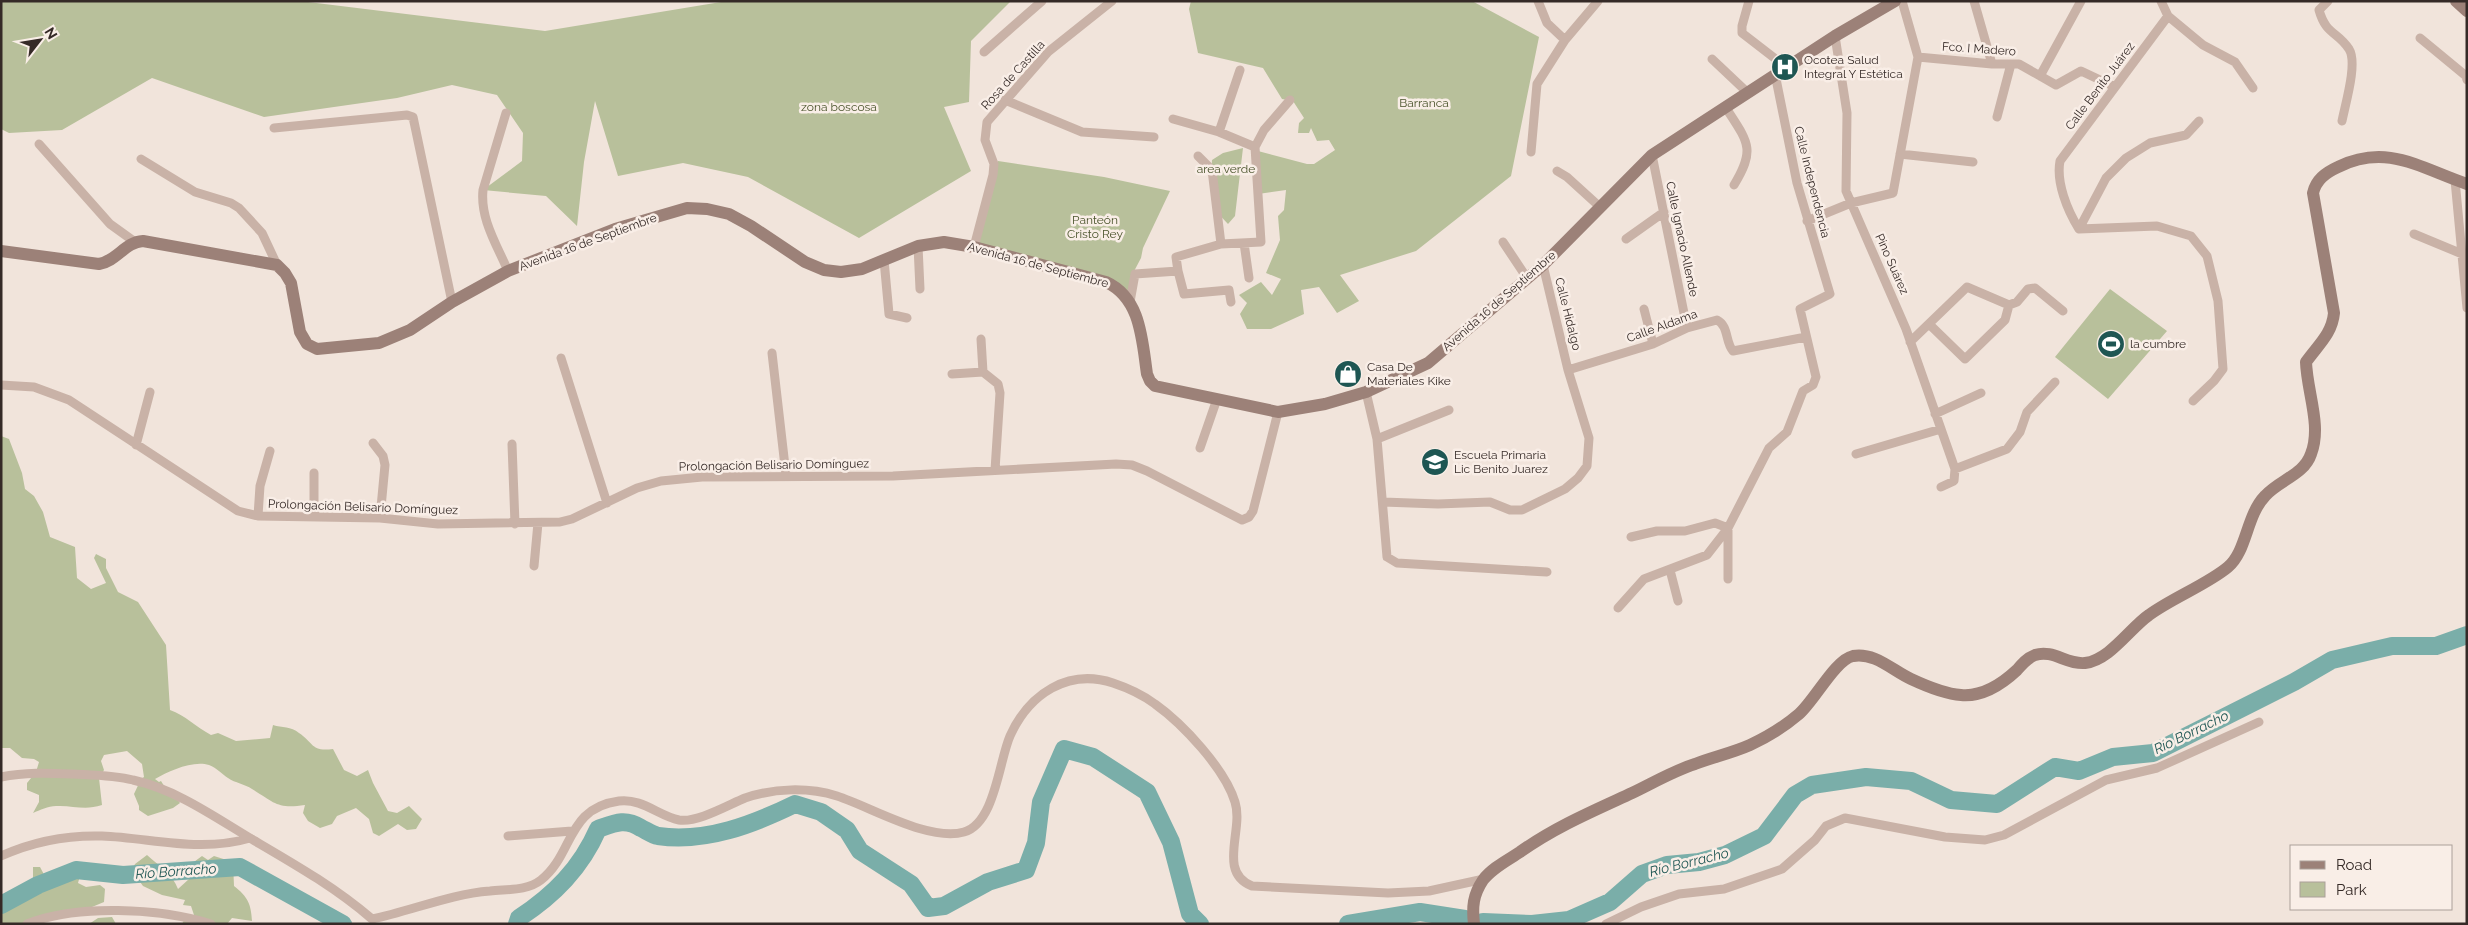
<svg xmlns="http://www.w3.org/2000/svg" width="2468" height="925" viewBox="0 0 2468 925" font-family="Raleway,sans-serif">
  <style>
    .green { fill: #b8c09b }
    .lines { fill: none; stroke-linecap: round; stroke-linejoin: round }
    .river { stroke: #7aaea9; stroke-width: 18 }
    .street { stroke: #c9b2a7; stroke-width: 9 }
    .secondary { stroke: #9c8178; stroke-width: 12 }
    .labels { text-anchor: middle; stroke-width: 5; stroke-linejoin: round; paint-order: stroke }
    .street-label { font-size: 12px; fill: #352a27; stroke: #f9eee7 }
    .poi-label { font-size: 12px; fill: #352a27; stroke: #f9eee7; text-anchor: start }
    .park-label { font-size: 12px; fill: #49532b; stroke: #f9eee7 }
    .water-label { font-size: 14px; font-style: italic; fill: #1e5653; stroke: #f9eee7 }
  </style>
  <rect width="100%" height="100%" fill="#f1e4db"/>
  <path class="green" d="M1,1h299l245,30 182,-30h284l-40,40 -2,61 -25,5 27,64 -112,67 -111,-61 -65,-14 -65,13 -23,-75 -11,61 -7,64 -31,-30 -63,-6 39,-29 1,-28 -26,-38 -45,-10 -55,13 -133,19 -112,-39 -90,52 -53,3 -8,-4z
    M1191,1h281l67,36 -28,139 -95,75 -76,24 19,26 -22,12 -18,-26 -18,3 3,24 -33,15h-24l-7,-15 7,-11 -8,-8 22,-13 11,13 9,-16 -15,-6 14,-33 -2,-24 6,-6 2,-20 -28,4v-43l49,13h7l21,-14 -6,-10 -12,1 -6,-13 -2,5h-11l1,-10 5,-5 -11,-17 -11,-2 -19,-31 -65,-15 -9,-44z
    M1243,148l-8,68 -7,8 -15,-16 -2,-19 1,-29 11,-7z
    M998,161l106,16 66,14 -27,57 -2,10 -10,19 -2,15 -152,-45z
    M2110,289l57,42 -59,68 -53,-42z
    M1,436l8,3 13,34 3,16 9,7 9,16 7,25 25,10 2,31 14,11 15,-6 -12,-25 2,-4 10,5v9l12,24 20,10 28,43 4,65c15,5 26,17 41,25l7,-2 18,8 34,-3 3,-13c9,3 18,1 26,8 15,10 12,19 34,16l11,21 13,6 11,-6 5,13 15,28 9,2 12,-7 13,13 -6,10 -9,1 -9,-6 -19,12 -6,-3 -4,-14 -13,-11 -19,8 -5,8 -12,4 -12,-7 -5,-8 2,-8c-28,4 -30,-2 -53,-16 -7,-5 -17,-6 -24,-11 -6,-4 -11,-10 -19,-13 -16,-5 -40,6 -54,14l4,3 2,-1c5,9 13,13 19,22l-7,5 -25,8 -9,-6v-4l-5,-12 7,-15 3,-2 -2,-13 -15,-13 -23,4 -3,6 3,9 -5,8 3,27c-18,6 -29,0 -46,1 -8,0 -16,4 -23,7l6,-11v-7l-12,-5v-7l9,-11 3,-10 -5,-3 -12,-1 -12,-10h-9z
    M147,855c12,11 25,18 31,34l11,-10 1,-7 -7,-2 19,-14 6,4 6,-4 19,6 1,24c14,11 17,18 18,35l-20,-3 -5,6h-45l4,-7 8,-2 -3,-9 -8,-1 2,-5 -23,-5 -19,-9 -11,-15 3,-7z
    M73,865l8,7 -3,11 8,4 14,-2 5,4 -1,13c-34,15 -65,22 -103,22v-23l22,-1 10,-13v-20h7l8,15 8,-2z
    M112,917l4,7h-27l9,-6z"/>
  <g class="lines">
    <path class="river" d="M1,905l37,-20 38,-15 47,5 117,-8 103,57
      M1483,922l49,2 37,-4 41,-18 32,-28 25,-9 32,-3 26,-7 39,-19 31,-41 17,-10 54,-8 45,4 40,19 46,4 58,-37 24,4 34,-14 40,-4 141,-71 38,-22 60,-14h44l31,-11
      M517,924l2,-6c35,-23 62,-50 79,-89 17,-6 27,-11 43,-1 6,3 12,7 17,8 48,7 96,-12 137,-32l26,8 26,18 13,21 51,33 17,24 16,-2 44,-24 38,-12 10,-27 5,-41 23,-53 29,8 54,35 24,50 19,72 10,10
      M1348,924l72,-12 45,7"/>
    <path class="street" d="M1538,1l9,22 18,17
      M1749,1l-7,25v7l44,34
      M1974,1l18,63
      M2161,1l7,15 -108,145c-4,21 7,49 19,68l78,-3 34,10 16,20 11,45 5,68 -9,12 -21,20
      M2328,1l-9,9c7,25 18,21 30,39 9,14 -4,56 -7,72
      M2168,16l35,29 32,17 18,26
      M1835,36l12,77 -1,78 60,138 49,140 -1,12 -13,6
      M2420,38l46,38 1,4
      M984,52l58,-51
      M1918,57l74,7h27l37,21 25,-14 34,16
      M1712,59l36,34
      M2040,76l41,-75
      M1005,100l77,32 72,5
      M1726,108c22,34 30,41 8,77
      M506,113l-23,77c-3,29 14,55 25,81
      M1997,117l14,-53
      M274,128l133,-13 6,2 39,185
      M1219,132l21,-62
      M39,144l71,80 25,18
      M1255,147l9,-17 26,-30
      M1531,152l6,-68 28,-44 33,-39
      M1900,154l73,8
      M1652,155l35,173
      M1198,156l14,14 9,74
      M141,159l54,33 36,11 8,5 23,25 15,32
      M1557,171l10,6 33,30
      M2455,180l12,128
      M1807,221l44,-18 42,-10 25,-136 -16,-56
      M2079,229l27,-51 20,-20 24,-15 36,-8 13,-14
      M2414,234l53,22
      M1626,239l38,-27
      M1503,242l24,36
      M1244,243l5,35
      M918,246l2,43
      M974,247l19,-72 1,-11 -9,-24 2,-18 61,-70 64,-51
      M884,260l5,54 18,4
      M1178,271l6,23 45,-4 2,12
      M1130,302l5,-28 43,-3 -2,-14 45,-13 40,-2 -6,-95 -36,-15 -46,-13
      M1644,309l9,35
      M1929,324l36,35 40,-39 4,-15
      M981,339l2,33
      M1910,342l57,-55 42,18 8,-3 11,-13 7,-1 28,23
      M772,353l14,122
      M561,358l46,145
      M1568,370l85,-26 34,-16 30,-8c12,6 8,22 16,31l73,-14
      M952,374l31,-2 15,12 2,9 -5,77
      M1,385l33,2 35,13 169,111 20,5 122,2 58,6 122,-2 12,-3 65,-31 24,-7 41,-4 191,-1 223,-12 16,1 15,6 95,49 7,-3 4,-6 25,-99
      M1366,392l11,47 10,118 10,6 150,9
      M1935,414l46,-21
      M1377,439l72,-29
      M373,443l10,13 2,9 -5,53
      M512,444l3,80
      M136,445l14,-53
      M1200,448l17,-49
      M1856,454l85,-25
      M1955,469l52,-20 13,-17 7,-20 28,-30
      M314,473v44
      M1383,502l55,2 52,-2 20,8h12l43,-21 13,-11 9,-12 2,-28 -21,-68 -25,-105
      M258,516l2,-30 10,-35
      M1631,537l26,-6h28l30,-8 13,5v51
      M534,566l4,-43
      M1670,570l8,31
      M1618,608l26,-29 63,-24 21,-27 41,-80 18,-16 16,-41 10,-6 3,-8 -16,-68 30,-15 -33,-111 -22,-109
      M1,777c25,-5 47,-4 72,-3 20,1 41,1 60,6 45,10 83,38 122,61 41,24 81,47 117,78 39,-8 78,-25 118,-28 17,-2 37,0 51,-11 33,-26 25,-72 78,-79 23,-3 40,15 60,19 18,3 49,-15 66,-22 30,-10 63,-11 92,-2 34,11 92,46 127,36 31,-9 35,-71 46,-96 19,-42 58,-68 103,-53 15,5 30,12 42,21 28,20 70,65 80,98 9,28 -18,70 17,84l136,7 41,-2 55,-12
      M508,836l64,-5
      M1,856c33,-15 65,-21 101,-20 50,2 98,17 148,2
      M27,924c49,-20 133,-16 184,0
      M1606,924l35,-17 38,-13 45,-5 58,-20 33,-29 11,-14 19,-8 100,19 40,3 19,-5 102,-55 51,-12 102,-46"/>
    <path class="secondary" d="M2456,1l11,10
      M1,251l98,13c18,-3 26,-22 44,-23l134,24 8,8 6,10 9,49 7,12 10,5 62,-6 31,-13 42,-28 56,-31 107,-42 72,-21 20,1 22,5 22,12 54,36 19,8 17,2 21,-3 56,-23 26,-4 30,5 132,35c35,16 36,58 41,92l3,7 5,5 123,26 47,-8 41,-12 62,-29 115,-98 109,-110 183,-119 60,-35
      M1474,924c-2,-17 -1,-29 9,-44 9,-12 25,-20 37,-28 35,-25 73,-41 112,-59 21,-10 41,-22 63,-29 18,-7 37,-11 55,-19 17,-8 35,-19 49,-31 16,-14 36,-54 54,-58 22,-4 40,15 58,23 15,7 34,15 50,16 22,2 41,-11 56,-25 5,-6 10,-12 18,-15 18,-6 32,10 50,8 25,-3 45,-35 64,-48 23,-17 59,-31 79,-48 19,-16 18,-51 37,-71 14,-16 39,-21 46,-42 11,-28 -4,-62 -5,-92 12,-17 26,-28 28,-49l-21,-120c3,-13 12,-20 25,-26 49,-24 82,1 129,17"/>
  </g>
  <defs>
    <g id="hospital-disc" transform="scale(1.4375)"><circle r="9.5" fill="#1e5653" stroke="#f9eee7"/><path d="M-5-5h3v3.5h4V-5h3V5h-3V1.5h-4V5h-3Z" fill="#fff"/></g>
    <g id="stadium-disc" transform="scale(1.4375)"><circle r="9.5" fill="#1e5653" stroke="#f9eee7"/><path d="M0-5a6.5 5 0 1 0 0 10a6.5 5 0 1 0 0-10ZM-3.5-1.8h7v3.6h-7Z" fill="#fff"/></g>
    <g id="shop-disc" transform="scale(1.4375)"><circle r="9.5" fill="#1e5653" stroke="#f9eee7"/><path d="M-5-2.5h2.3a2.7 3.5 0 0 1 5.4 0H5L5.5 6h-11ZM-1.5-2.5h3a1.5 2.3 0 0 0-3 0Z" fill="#fff"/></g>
    <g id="school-disc" transform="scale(1.4375)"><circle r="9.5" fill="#1e5653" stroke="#f9eee7"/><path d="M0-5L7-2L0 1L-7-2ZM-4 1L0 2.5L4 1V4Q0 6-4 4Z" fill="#fff"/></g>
  </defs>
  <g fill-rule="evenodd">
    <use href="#hospital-disc" x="1785" y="67"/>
    <use href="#stadium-disc" x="2111" y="344"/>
    <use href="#shop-disc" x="1348" y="374"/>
    <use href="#school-disc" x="1435" y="462"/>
  </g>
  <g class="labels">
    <g class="street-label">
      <text transform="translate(1979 49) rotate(4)" y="4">Fco. I Madero</text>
      <text transform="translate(1013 75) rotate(-48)" y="4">Rosa de Castilla</text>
      <text transform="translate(2100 86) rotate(-53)" y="4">Calle Benito Juárez</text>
      <text transform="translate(1812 182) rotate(76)" y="4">Calle Independencia</text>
      <text transform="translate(1682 239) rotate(78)" y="4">Calle Ignacio Allende</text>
      <text transform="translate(588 242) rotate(-20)" y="4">Avenida 16 de Septiembre</text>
      <text transform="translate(1892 264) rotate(66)" y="4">Pino Suárez</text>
      <text transform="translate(1038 265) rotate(15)" y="4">Avenida 16 de Septiembre</text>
      <text transform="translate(1499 301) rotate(-41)" y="4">Avenida 16 de Septiembre</text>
      <text transform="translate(1568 314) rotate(76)" y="4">Calle Hidalgo</text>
      <text transform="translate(1662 326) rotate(-20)" y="4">Calle Aldama</text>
      <text transform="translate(774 465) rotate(-1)" y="4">Prolongación Belisario Domínguez</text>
      <text transform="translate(363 507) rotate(2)" y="4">Prolongación Belisario Domínguez</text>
    </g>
    <g class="poi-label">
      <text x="1804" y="64">Ocotea Salud<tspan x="1804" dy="14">Integral Y Estética</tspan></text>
      <text x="2130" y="348">la cumbre</text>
      <text x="1367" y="371">Casa De<tspan x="1367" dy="14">Materiales Kike</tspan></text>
      <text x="1454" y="459">Escuela Primaria<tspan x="1454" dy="14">Lic Benito Juarez</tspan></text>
    </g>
    <g class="park-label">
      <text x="1424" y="107">Barranca</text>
      <text x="839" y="111">zona boscosa</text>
      <text x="1226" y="173">area verde</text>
      <text x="1095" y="224">Panteón<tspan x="1095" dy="14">Cristo Rey</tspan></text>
    </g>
    <g class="water-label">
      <text transform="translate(2191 732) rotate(-26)" y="5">Río Borracho</text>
      <text transform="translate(1689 862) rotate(-14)" y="5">Río Borracho</text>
      <text transform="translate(176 871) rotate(-4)" y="5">Río Borracho</text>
    </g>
  </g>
  <rect width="2468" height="925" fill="none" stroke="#352a27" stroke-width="5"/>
  <rect x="2290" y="845" width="162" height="65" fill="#f9eee7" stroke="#aba09a"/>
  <rect x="2300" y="861" width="25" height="8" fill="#9c8178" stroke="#aba09a"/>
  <text x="2336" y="870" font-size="15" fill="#352a27">Road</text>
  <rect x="2300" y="882" width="25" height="15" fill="#b8c09b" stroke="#aba09a"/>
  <text x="2336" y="895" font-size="15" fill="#352a27">Park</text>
  <g transform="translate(40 40) rotate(59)" stroke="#f9eee7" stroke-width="4" paint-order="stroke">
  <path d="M0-4L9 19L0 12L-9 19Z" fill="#352a27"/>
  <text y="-8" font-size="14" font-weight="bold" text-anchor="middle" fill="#352a27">N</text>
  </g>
</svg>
